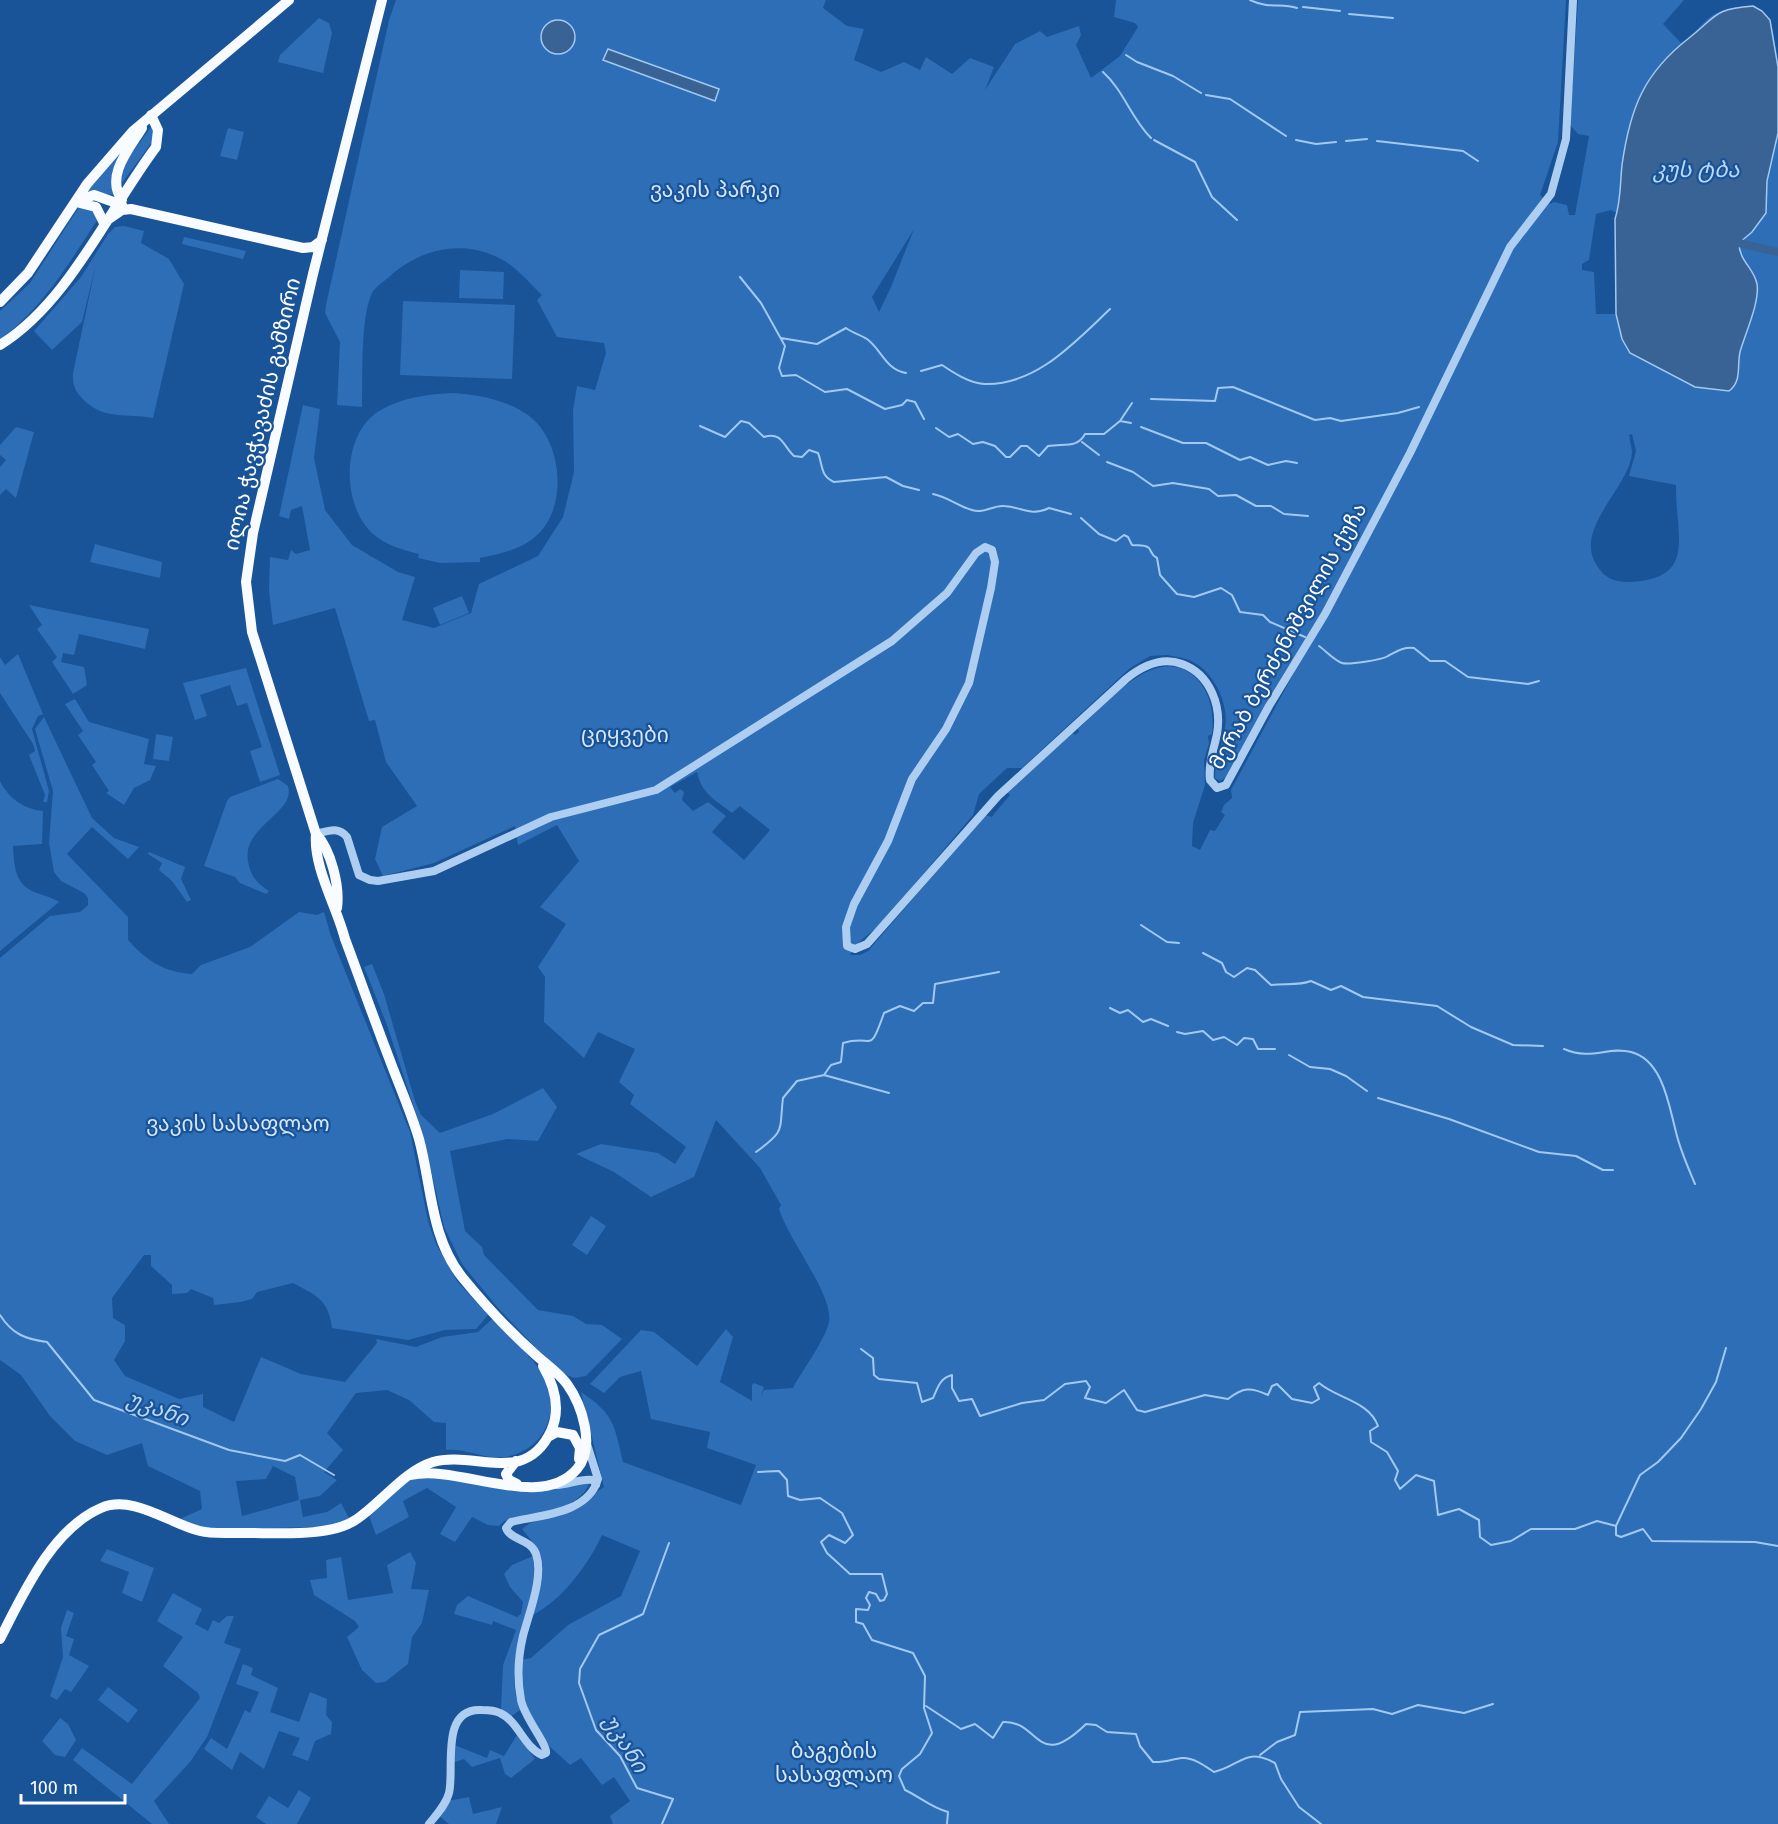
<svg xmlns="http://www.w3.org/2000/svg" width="1778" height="1824" viewBox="0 0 1778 1824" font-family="'Fira Sans','Noto Sans Georgian',sans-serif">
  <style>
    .green { fill: #2d6eb6; fill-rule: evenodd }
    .water { fill: #3a6395; stroke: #a1c9f3; stroke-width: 1.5 }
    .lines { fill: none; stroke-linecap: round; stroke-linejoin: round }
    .stream { stroke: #a1c9f3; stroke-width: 2 }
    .canal { stroke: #3a6395; stroke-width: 8 }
    .minor { stroke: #aecef1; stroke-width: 8 }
    .major { stroke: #f8fbff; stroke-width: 10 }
    .labels { text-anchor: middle; stroke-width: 4.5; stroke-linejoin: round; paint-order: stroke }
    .park-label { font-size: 21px; fill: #d5e7fc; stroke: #195398 }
    .street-label { font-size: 21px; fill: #fff; stroke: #195398 }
    .water-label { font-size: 22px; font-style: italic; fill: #bad8f7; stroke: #195398 }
  </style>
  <rect width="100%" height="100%" fill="#195398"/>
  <path class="green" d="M396,0h430l-3,8 24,18 17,3 -10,31 27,12 23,-10 16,8 6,-13 26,17 18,-16 24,9 -9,23 30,-46 25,-13 7,6 32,-11 2,9 -5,10 15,33 29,-22 18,-29 -3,-4 -21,-6 2,-17h450l-8,142 -18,53 10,9 4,-2 13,3 2,10h6l14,-79 -11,-2 -8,-9 8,-125h106l-21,24 18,19c13,-7 20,-20 32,-28 7,-4 18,-7 26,-8 38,-3 34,32 39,61v1756h-1165l-3,-8 20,-15 -16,-24 -12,8 -21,-27 -11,7 -23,-21 -25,-44 -2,-40 11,-2 37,-33 53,-29 19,-45 -38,-16c-14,30 -39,64 -69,80l7,-42 -1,-23 -17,-21 8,-6 37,-11 37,-25 -23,-95c33,22 33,32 42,70l118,43 15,-40 -49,-17 3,-16 -59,-13 -10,-48 -21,6 -16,16 -14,-9 51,-54 13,2 43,34 29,-37 7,8 -13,45 32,19v-16l2,-2 10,4 -3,9 3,-6 29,-2c10,-19 31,-46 36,-66 5,-26 -41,-83 -50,-113l2,-4 -21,-37 -44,-48 -22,57 -43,20 -37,-25 -38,-18 25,-10 57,9 17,11 11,-17 -56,-43 4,-9 -15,-13 16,-33 -37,-17 -14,26 -40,-36 1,-45 -7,-10 28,-43 -26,-17 39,-46 -22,-36 -39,20 -3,-19 -81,37 -51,13 -8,-17 7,-32 35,-21 -31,-44 -11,-42 -6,1 -34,-113 -62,17 -4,-34 1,-34 18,3 3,-10 5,4 14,-4 -8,-44 -11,4 -2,9 -10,-3 24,-111 17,4 -6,49 11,52 27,35 46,27 17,5 -13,43 32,8 37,-15 8,-29 59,-28 25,-39 11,-45 -1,-61 4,-25 18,4 11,-37 -2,-10 -47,-6 -20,-37 5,-5c-14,-13 -27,-30 -45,-38 -37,-18 -80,-7 -109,21 -5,4 -13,9 -16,15 -12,26 -9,84 -10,114l-25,-2 3,-63 -15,-29 1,-8 63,-285zM1611,210l6,3 -2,6 1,95h-20l-2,-42 -12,-2v-6l7,-4 7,-46zM914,229l-23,58 -12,25 -7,-15zM1632,434l4,17 -7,25 47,9c-1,51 22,93 -46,97 -16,0 -26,-4 -34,-18 -22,-36 33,-76 36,-111 0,-5 -2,-12 -3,-18zM1167,655c10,2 22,3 31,10 18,12 31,41 27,62 -3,18 -10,33 -10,51l5,3 6,-4 62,-110h9l-66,123 1,8 -8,7 -3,7 4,3 -10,16 -5,-1 -10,20 -8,-4 1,-23 12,-38 -1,-25 5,-17 -1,-7 4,-2c2,-20 -1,-41 -16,-56 -39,-38 -90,26 -118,51l1,3 -4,3 -2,-2 -66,59 3,3 -16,19 -2,3 -7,-2 -117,136 -8,4h-10l9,-13 22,-18 92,-109 6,-21 28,-26h15l107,-99 21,-13zM697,772c5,22 17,27 35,41l8,-7 30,24 -26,30 -32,-28 14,-16 -18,-14 -15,9 -11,-11 2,-8 -4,-3 -5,4 -5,-6z
    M319,18l10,5 3,10 -9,40 -45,-11 2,-7z
    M151,127l3,2 -2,13 -32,44 3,-21z
    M228,128l16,4 -7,28 -17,-4z
    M138,131l-26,55 1,9 -26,-4z
    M79,207l14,3 5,9c-31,47 -53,86 -98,121v-29l30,-28z
    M124,226l20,5 -3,12 28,16 15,25 -31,134c-25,-5 -47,2 -67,-16 -10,-9 -14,-16 -13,-29l23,-109 -14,58 -30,28 -18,-19 47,-54 27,-43 7,-7z
    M184,237l62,14 -3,8 -61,-15z
    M460,270l44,2 -1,27 -44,-1z
    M403,301l112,4 -3,74 -112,-4z
    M454,393c25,2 53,7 74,22 35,25 41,94 7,122 -15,13 -36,17 -55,21v4l-40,1 -22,-5 1,-4c-16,-4 -34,-9 -46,-20 -32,-29 -32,-99 6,-123 23,-14 49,-17 75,-18z
    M16,427l18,5 -18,66 -10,-9 -6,6v-28l6,-7 -6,-5v-10z
    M95,544l67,18 -2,16 -70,-16z
    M462,596l7,17 -29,12 -7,-17z
    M29,605l120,24 -4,20 -66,-15 -5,21 -11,-2 -2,9 23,5 3,18 -14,9 -21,-32 5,-5 -20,-28 5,-4z
    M18,654l25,60 -5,2 -6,13 17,62 -2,11h-4l2,-7 -16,-40 6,-4 -2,-7 -33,-51v-36l5,8z
    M246,668l34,107 -20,7 -10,-31 12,-4 -15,-44 -10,3 -7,-21 -30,10 7,21 -12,4 -12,-37z
    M75,699l14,23 60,17 -5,25 12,2 -6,14 -16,8 -10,17 -18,-12 3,-2 -17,-26 4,-3 -18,-27 5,-4 -18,-27z
    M44,717l48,101 22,20 25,9 -11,12 -36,-32 -25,27 61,63v23c19,21 36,32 64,34l9,-9 49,-18 49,-35 18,3 7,-3 7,24 79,196 18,89 8,23 21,37 31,34 -12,14 -31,1 -37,10 -76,-12c-4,-29 -15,-32 -39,-45l-36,9 -5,7 -11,3 -27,3 -1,-7 -22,-9 -4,4 -15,1v-9l-21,-19v-11h-7l-32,43 1,20 12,7v16l-11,19 11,16 54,23 24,-5v13l31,15 27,-65 40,17 44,8 32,-39 -1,-4 40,8 26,-10 36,-5 14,-13c16,16 35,32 47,50 25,36 9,81 -34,88 -21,3 -38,-9 -59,-7v-27l-12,-1 -25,-22 -22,-10 -31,3 -29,40 16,17 -19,22 13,8 -17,16 -20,4 3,17 24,-5 14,-9 9,17 -24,7 -118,2 -28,-10 22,-10 -2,-18 -52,-25 -6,-23 -35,12 -32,-14 -25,-25 -29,-41 -21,-15v-402l50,-42 30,-4 8,-7v-7l-4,-5 -23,-12 -7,-9 -5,-29 4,-52 -18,-62zM273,1466l22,11 4,23 -57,16 -6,-35 30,-2z
    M156,734l17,3 -4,24 -16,-2z
    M278,779l10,7c8,27 -46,40 -40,75 2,14 9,23 21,30l-3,3 -26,-11 -5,-6 -31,-11 23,-65 3,-4z
    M0,781c9,18 24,28 43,30l-1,33 -29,2c1,20 2,40 24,47 8,3 14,4 22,9l-59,49z
    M149,852l36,15 -4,12 10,21 -4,2 -15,-21 -13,-11 3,-7 -14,-9z
    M372,964l12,30 31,107 6,14 19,18 53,-19 50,-26 14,19 -19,34 -31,-2 -57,12 15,80 17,16 2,8 54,55 35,6 13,8 16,1 20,14 -36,37 -11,2 -15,-5 -62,-65 -36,-44 -18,-37 -21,-92 -36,-110 -23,-58z
    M591,1216l15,10 -19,29 -15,-10z
    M432,1474l58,12 100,-7c-4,31 -62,36 -86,42l-5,5 -11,-1 -16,-8 -17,25 -15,-8 16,-27 -29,-19 -24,13 6,16 -33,18 -8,-22 44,-34z
    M107,1549l47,19 -12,34 -20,-9 7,-21 -29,-11z
    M410,1552l6,11 -5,26 18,1 -7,33 -10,14 -4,27 -23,18 -9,1 -14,-13 -15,-33 12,-10 -4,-6 -41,-26 -4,-15 17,-2 -1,-18 15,-3 7,43 45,-7 -6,-28z
    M533,1556c9,53 -33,103 -13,154l-10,7 -9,-8 2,-44 13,-35 -23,-9 -1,4 -38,-11 3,-9 11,-9 49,21 4,-3 2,-12 -13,-15 -6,-13 8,-9z
    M173,1593l29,16 -7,15 13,7 5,-11 6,3 8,-7h7l-10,27 17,6 -34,88 -17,25 -36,39 15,23h-17l-79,-64 9,-12 50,36 68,-86 -2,-5 -35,-27 20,-29 -26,-16z
    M67,1610l7,3 -8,23 8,3 -5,16 20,11 -18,26 -6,-3 -8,11 -7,-4 13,-39 -2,-29z
    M243,1664l10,4 -2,7 27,13 -8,24 29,10 11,-30 17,7 -1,16 6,7 -1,12 -16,7 -7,20 -16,-6 8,-17 -21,-7 -15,38 -24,-17 -8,18 -28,-21 7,-11 16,11 18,-39 5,3 9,-21 -23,-8z
    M108,1687l30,23 -10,13 -30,-23z
    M60,1718l8,6 8,16 -11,17 -10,-2 -13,-14z
    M517,1735l18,24 -24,19 -6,-4 -5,-16 -28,9 -8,-8 -14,5 2,-20 35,14 3,-8 14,6z
    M299,1790l12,8 -14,26h-31l-10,-7 13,-21 19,12z
    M469,1797l4,17 29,-7 -6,17h-47l-11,-9 10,-14z"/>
  <path class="water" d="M1753,6l9,5 8,9 8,47v66l-11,48 -1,32 -14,19 -13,11c0,18 15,25 18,41 3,18 -12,50 -17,68 -3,13 2,30 -11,39l-34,-4 -65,-34 -8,-14 -6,-25 -1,-95c6,-18 5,-35 7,-54 8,-57 22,-92 67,-127 28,-22 24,-29 64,-32z
    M541 37a17 17 0 1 1 34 0a17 17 0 1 1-34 0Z
    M608,49l111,40 -4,12 -112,-41z"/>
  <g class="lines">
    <path class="stream" d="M1250,0c19,9 31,3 47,8
      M1303,7l37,4
      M1349,14l44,4
      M1126,55l11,7 36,14 28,17
      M1103,72c21,19 28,46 48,66
      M1206,95l24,4 56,37
      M1154,140l41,22 17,35 25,23
      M1296,140l20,4 20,-2
      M1346,141l21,-2
      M1377,141l86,10 15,10
      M740,277l21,26 24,43 -6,22 3,8 14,-1 29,17 22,-3 38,20 17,-4 5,-5 8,2 9,17
      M781,338l36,6 29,-16c7,5 15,7 21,11 15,11 18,30 39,34
      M921,371l21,-6c12,8 27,18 42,19 52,2 92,-43 126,-75
      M1151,399l64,2 3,-13 15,-1 82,33 15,-2 11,3 57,-8 21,-6
      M1120,421l11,2
      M700,426l25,11 16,-16 8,2 15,14c18,-6 19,9 30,19l8,1 7,-7 9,3c5,12 2,23 16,29l52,-5 17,9 16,4
      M1141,427l42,16h23l34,17 10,-3 18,8 18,-4 11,2
      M936,428l13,9 9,-3 15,10 10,-2 12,4 11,11h4l11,-11h6l12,10 9,-10c15,-3 29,3 37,-12h19l16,-13 12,-18
      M1082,442l17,13
      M1107,462l26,10 20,14 20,-3 36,6 9,7 18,-1 20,11h15l13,8 24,2
      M933,494c15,3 25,12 39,16 12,4 21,-5 32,-4 19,1 26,11 45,2l22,6
      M1081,518l18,16 17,7 8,-6 4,2 4,8c5,1 12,-1 17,3 3,4 2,7 8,10l3,17 17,19 17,3 27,-9 11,7 8,17 23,3 7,7 35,15
      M1319,646c7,5 15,14 23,17 6,2 40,-3 46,-7 10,-5 14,-9 26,-8l16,13h15l23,16 60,7 11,-3
      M1141,925l26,17 12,1
      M1203,953l19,10 4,9 8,5 13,-9 8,2 16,15c14,-2 27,1 40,-4l20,9 10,-4 22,11 74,9 34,21 42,18 30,1
      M1110,1008l10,5 8,-3 15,12 8,-3 17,7
      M1177,1032l8,2 18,-3 10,9 11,-3 13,8 7,-7 9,1 5,10h17
      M1564,1049c28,12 43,-3 67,3 32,8 38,54 45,80 4,18 12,35 19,52
      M1289,1055l21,12 20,2 16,7 21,15
      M824,1075l65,18
      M1378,1098l71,21 90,33 37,4 27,14h10
      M756,1152c30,-22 23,-21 27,-54l14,-17 27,-6 7,-10 10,-3 2,-19c31,-9 26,13 41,-30l16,-7 14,5 9,-8h10l2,-19 64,-12
      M0,1315c12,19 25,24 47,27l47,58 135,50 56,11 15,-6 34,20
      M861,1349l12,9 1,17 5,4 38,4 5,19 11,-4c5,-11 7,-20 19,-23v13l7,13 13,-2 8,17 42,-13 22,-3 21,-16 21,-3 4,6 -5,11 21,5 18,-13 13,20 8,2 60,-17 23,4c15,-12 23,-12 40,-4l4,-9 5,-2 15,15 20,4 7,-4 -5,-12 5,-4c19,16 50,18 59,43l-8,5 1,11 16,10 11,19 -3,9 5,9 16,-14 18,6 4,34 21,-6 20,11 1,17 11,8 20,-4 20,-12h44l22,-8 19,5v9l5,2 22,-8 9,12 103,1 23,4
      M758,1472l21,-1 8,9 1,16 12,4 20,-2 22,15 11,22 -8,8 -16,-8 -8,7 6,11 23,21h32l5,20 -3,6 -4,1 -4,-7 -7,-2 -3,6 4,7 -2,5 -12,-1v13l7,2 9,16 41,13 12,23 -1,32 8,25 -12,21 -18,15 -3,7 6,14c15,7 27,18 43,22l-1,12
      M1616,1526l24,-51 18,-13 23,-24 20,-29 15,-27 10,-34
      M926,1706l35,23 14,-5 18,14 10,-16c37,-2 33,51 83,2l10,1 11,7 29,2 4,12 13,16c11,1 19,-3 29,-4 11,-1 23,8 32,14 28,-7 31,-25 61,-9l6,16 18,28 22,17
      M1260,1755l17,-13 18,-7 5,-23 73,-3 19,5 26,-9 46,8 29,-9
      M662,1824l11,-25 -36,-11 -17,-32 -24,-26 -17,-47 1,-14 19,-34 44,-21 26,-71"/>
    <path class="canal" d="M1739,243l39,9"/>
    <path class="minor" d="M316,834c12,-3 22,-8 31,3l12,38 11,5 8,1 56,-10 117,-54 105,-27 236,-149 55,-48 29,-40 9,-6 7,3 3,12 -4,26 -22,95 -23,46 -34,50 -24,62 -34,63 -8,23 1,19 8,3 12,-5 131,-148 128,-117c16,-13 35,-23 56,-15 28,10 40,42 35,70 -3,15 -9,30 -7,46l7,8 9,-3 43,-79 56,-92 85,-161 100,-206 41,-53 15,-55 7,-139
      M553,1485c14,1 26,-7 40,-5l3,5
      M429,1824c7,-9 17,-19 20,-31 6,-23 -10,-86 33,-83 6,0 12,0 18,3 18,8 24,34 42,42l4,-2c2,-8 -22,-36 -25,-53 -4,-21 -3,-43 2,-64 6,-23 21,-59 13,-82 -5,-15 -26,-14 -30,-26l5,-6c29,-7 77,-8 87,-43l-11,-35"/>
    <path class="major" d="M122,200c-17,-24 7,-51 20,-72
      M75,202l19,-7 28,10
      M76,202l20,5 8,16
      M109,219l13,-9 9,-1 172,39 10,-1 9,-7
      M0,302l28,-29 59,-89 46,-53 156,-131
      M0,345c68,-42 108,-134 156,-198l2,-17 -7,-15
      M316,834c-3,33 21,73 29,105 15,40 29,80 44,119 10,27 22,54 30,81 13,48 11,97 43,138 22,27 49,56 75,79 10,9 22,17 30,28 15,21 29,63 10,85 -37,43 -118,-5 -166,6
      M337,908c3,-22 -6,-58 -21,-74l-64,-202 -6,-50 7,-49 60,-259 69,-274
      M548,1437l9,-5 16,3 7,13 -1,11
      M516,1461l-10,13 3,6 8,4
      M0,1639c23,-45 52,-110 101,-131 32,-14 69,16 99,23 12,3 25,2 37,2 34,-1 91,6 120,-14 25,-17 47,-48 76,-57 41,-12 92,25 118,-31 10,-22 3,-46 -8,-65"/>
  </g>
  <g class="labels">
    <g class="park-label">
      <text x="715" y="197">ვაკის პარკი</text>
      <text x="625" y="742">ციყვები</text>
      <text x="238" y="1131">ვაკის სასაფლაო</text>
      <text x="834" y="1758">ბაგების<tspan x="834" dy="24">სასაფლაო</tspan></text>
    </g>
    <g class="street-label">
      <text transform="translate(262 414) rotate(-77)" y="7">ილია ჭავჭავაძის გამზირი</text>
      <text transform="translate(1288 636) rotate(-61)" y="7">მერაბ ბერძენიშვილის ქუჩა</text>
    </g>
    <g class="water-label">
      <text x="1696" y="177">კუს ტბა</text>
      <text transform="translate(158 1408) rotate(20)" y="8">უკანი</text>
      <text transform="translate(626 1743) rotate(58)" y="8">უკანი</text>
    </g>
  </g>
  <path d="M21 1794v9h104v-9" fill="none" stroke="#ffffff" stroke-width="3"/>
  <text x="30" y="1794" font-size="18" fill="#ffffff" stroke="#195398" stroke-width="4.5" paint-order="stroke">100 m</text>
</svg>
